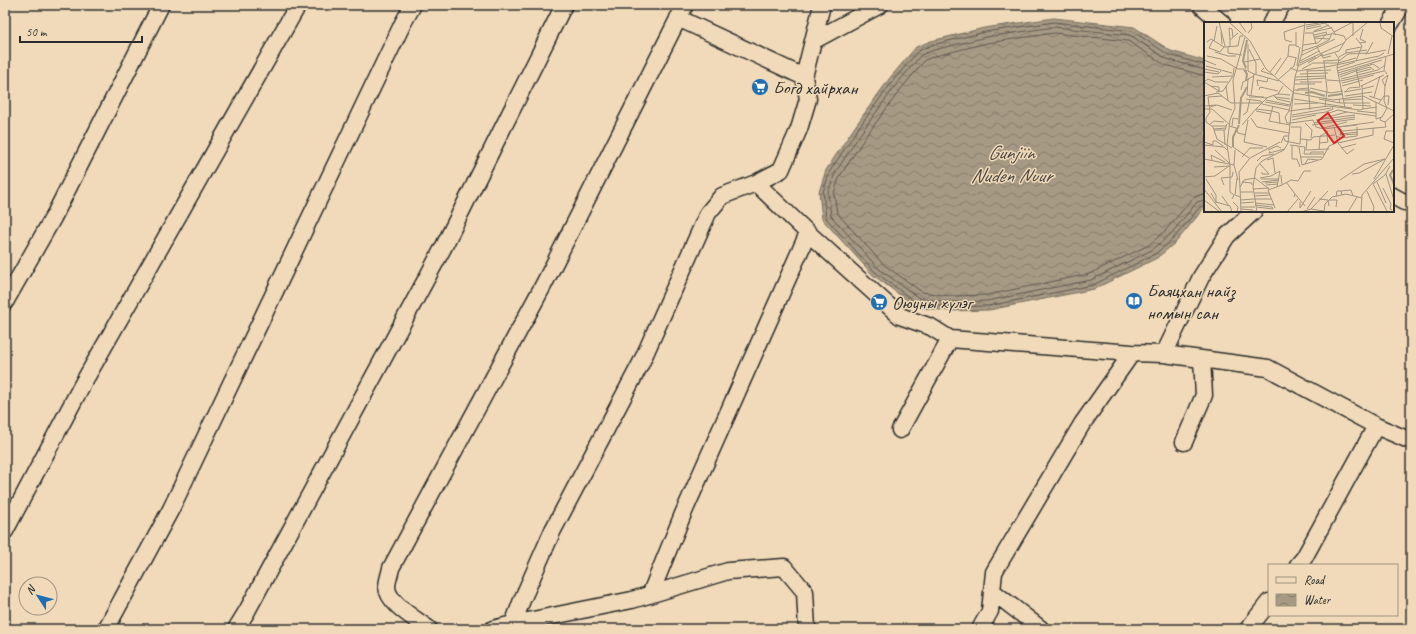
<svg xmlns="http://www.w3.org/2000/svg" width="1416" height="634" viewBox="0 0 1416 634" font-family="Caveat,sans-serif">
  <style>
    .water { fill: url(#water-waves); stroke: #756e60 }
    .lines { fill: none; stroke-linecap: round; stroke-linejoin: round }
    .shore { stroke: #5d574f; stroke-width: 1 }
    .street-casing { stroke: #2b2b2b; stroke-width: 19 }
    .street { stroke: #f0dab9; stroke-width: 16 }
    .labels { text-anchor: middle; stroke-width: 3; stroke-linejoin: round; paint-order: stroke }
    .poi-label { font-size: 19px; fill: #2b2b2b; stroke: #f0dab9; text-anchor: start }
    .water-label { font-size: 20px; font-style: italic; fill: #4a4741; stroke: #f0dab9 }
    .inset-river { fill: none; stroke: #a79a84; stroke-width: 2 }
    .inset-road { fill: none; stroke: #a19480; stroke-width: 1 }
    .view { fill: #d62828; fill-opacity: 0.15; stroke: #d62828; stroke-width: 2 }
    .inset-edge { fill: none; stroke: #2b2b2b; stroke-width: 2 }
  </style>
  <defs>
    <pattern id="water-waves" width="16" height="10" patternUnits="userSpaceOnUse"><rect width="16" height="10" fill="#a79a84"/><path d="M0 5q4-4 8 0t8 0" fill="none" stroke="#887e6c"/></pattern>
  </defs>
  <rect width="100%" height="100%" fill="#f0dab9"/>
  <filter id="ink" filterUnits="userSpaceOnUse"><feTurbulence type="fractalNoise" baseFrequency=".025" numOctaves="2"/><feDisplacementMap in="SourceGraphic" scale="8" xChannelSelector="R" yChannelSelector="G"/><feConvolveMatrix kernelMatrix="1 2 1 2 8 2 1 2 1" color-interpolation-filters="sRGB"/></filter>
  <g filter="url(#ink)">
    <path class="water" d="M1054,18l80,9 37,24 34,10v146l-29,35 -19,16 -63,31 -105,21 -40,1 -33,-4 -43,-32 -51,-56 -3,-27 7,-22 28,-42 35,-49 27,-32 15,-6 53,-13z"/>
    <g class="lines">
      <path class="shore" d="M1205,65l-36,-10 -37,-24 -78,-9 -69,10 -53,13 -14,6 -26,31 -35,48 -27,41 -7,21 3,26 49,54 42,31 33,4 38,-1 105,-21 62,-31 18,-15 27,-32 5,-2
        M1205,70l-38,-11 -37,-24 -76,-8 -68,10 -52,13 -13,5 -25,30 -35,48 -26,40 -7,20 3,23 48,53 40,29 31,4 37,-1 104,-21 61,-30 18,-15 27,-33 8,-2
        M1205,76l-40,-11 -37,-24 -74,-8 -67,10 -52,13 -10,4 -24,29 -35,47 -26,40 -6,17 3,20 46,51 39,28 28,4 37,-1 102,-21 60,-29 16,-14 28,-33 6,-3 6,-1"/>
      <g class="street-casing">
        <path id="street" d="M1201,5l21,18
          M678,18l126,59
          M1271,23l11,-18
          M1391,23l11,-18
          M813,41l67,-36
          M756,183l52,50 92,83 31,11 19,12 182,14 32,1 104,14 108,58 35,15
          M1393,196l11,6 7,-1
          M5,302l49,-86 107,-211
          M1164,354l37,-77 26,-41 27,-25
          M900,430l50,-91
          M1184,442l20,-47 -2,-36
          M5,531l77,-146 216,-380
          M1298,565l6,-7 72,-132
          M992,591l49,38
          M650,595l33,-81 125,-281
          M513,624l119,-24 96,-29 56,-4 21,25 2,37
          M106,629l65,-120 232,-486 10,-18
          M236,629l11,-18 196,-363 121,-243
          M429,629c-13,-10 -41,-25 -42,-42 0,-6 3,-13 4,-19l153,-284 141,-279
          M493,629l20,-5 9,-24 31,-70 88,-167 67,-150 14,-17 34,-13 25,-13 18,-41 9,-30 -4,-22 18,-72
          M980,629l10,-18 4,-39 88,-148 50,-71
          M1248,629l21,-27"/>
      </g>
      <use href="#street" class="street"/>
    </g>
  </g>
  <defs>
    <g id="supermarket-disc" transform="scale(0.9)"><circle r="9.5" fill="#1f6fb2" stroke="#f0dab9"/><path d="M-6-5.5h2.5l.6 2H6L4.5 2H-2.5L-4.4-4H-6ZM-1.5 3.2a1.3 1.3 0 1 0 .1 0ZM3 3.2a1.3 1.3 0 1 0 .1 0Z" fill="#fff"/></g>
    <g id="library-disc" transform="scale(0.9)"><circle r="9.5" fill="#1f6fb2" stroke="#f0dab9"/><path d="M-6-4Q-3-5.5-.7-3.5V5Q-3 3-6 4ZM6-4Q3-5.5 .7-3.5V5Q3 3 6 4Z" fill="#fff"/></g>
  </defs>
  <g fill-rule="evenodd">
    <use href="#supermarket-disc" x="760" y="87"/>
    <use href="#library-disc" x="1134" y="301"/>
    <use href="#supermarket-disc" x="879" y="302"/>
  </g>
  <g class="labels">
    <g class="poi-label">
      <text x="773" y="94">Богд хайрхан</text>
      <text x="1147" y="297">Баяцхан найз<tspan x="1147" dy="22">номын сан</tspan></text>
      <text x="892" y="309">Оюуны хүлэг</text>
    </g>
    <g class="water-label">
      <text x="1011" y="159">Gunjiin<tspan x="1011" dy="23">Nuden Nuur</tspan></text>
    </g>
  </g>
  <g transform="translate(1204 22)">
    <rect width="190" height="190" fill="#f0dab9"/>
    <path class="inset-river" d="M42,46l-3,-7 4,-21M42,59l1,-7 -2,-3h2M101,71l7,-1 13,4M124,74l14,-2M35,102l2,-26 6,-11M29,125v-10l6,-12M189,148l-3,5 4,9"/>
    <path class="inset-road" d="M15,0l6,24M25,0l21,19 16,28 28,24M35,0l7,10M176,0l1,6 13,9M102,3l13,-2M102,5l19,-4 6,5 -18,4M127,5l4,7 9,2 2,4M102,7l15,-3M110,9l15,-6M17,10l1,12M92,10v14l3,1M130,10l19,-10M44,11l4,-5 -1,-6M101,11h8l3,11M110,13l13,-3M149,14v-14M110,15l17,-3M110,16l15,1M152,16l6,8 -6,15M9,18l-4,8 11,4 4,-5M26,18l-1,-12 3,1 1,8M10,19l3,-15M3,20l4,-3 13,8 14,-1 2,-10h3M88,20l-7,-2 -1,-8 21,-7M156,21l6,-1 -6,-3 3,-10M44,22v27l6,3M99,23l15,-2 9,-10M26,24v-6l8,-7M24,25v6l14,2M45,27l7,14v11M114,27l-1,-3 12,-6 3,-7 4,2M114,27l5,9 8,-2M98,29l15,-5M11,30l13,4h8M131,31l4,6 -2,9 8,40M142,31v-3l15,-3M161,32l21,-4M184,32l4,-18M98,33l33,-16M3,34l14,3 17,10h8M84,34l1,-11h7M118,34l17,-5 7,-11 22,-18M135,35l7,-4 21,-3M182,35l-2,13 3,4M0,38l12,5M96,39l19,-10M119,39l16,-1M120,39l3,29 -2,17M135,39l9,-7 19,-1 6,-11M40,40l16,-3M96,41l44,-20M104,41l15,-9M134,41l18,-5M2,44l26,7M93,44l3,-19M94,44l18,-9M60,46l-3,3 12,4M86,46l8,3 33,-5 48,-10 5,-3M133,46l18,-6M0,47l15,3M98,47l11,-6h25M103,47l3,41M152,47l4,18M103,49l24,-1M133,49l57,-17M152,49l14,-4 4,3M0,50l14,2 3,-3M66,50l11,-14M134,51l44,-13M152,51l15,-4M96,52l28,-1M71,53l13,-19 9,2M135,53l34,-11 6,4M50,54l-6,3 -1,16 19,3 12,-4 5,-8M8,55l20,-1M91,55l30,-1M136,55l16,-6M75,57l15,-13 2,-8M137,57l37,-9 7,-5M91,58l31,-2M123,58l14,1M137,59l43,-10M0,60l4,-3 7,3h13M0,60l15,9M96,60h22M138,61l32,-8M90,62h21M7,64l8,1v5M22,64l2,15M54,64l-1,-6 10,2 1,-4M138,64l21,-6M157,64l23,-11M181,64l3,-11 -6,5 3,6 -1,15 3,7M106,66l21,5 12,-2M158,67l12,-3M37,68l2,-8 6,-3M55,68l1,-3 18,4M90,68h16M93,69l1,-2 11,-1M12,70l7,-1 10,-15 1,-8M140,70l17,-3M141,70l4,-4 11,-1M89,71l-4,18 40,-5 31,4 3,-1 -1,-24M90,71l39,7 30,-4 31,15M74,72l12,1M47,73l3,-21 25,7M69,73l4,4 13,3M0,74l14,-3 13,10h31M141,74l27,-4M165,74l12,4M4,75l2,15 -4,6v4l7,5 4,12 15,9M4,75l14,-1M45,75h15M71,75l15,2M170,75l6,-21M42,77l15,2 1,2M90,77l58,9M115,77l21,4M135,77l1,4h30M62,78l24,5M140,78l19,-1M61,80l24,4M172,80v17l6,-2 5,-9M175,81l5,-7h5l-1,9M58,82l27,6M90,82l24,-1M149,83l18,1M0,84l12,-1M69,84l-4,15 21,4M6,85l7,-2 15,5M0,87h8l18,16M52,87l11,-11M159,87l14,-2M52,89l15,3M68,89l7,2 1,11M85,89l-4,6 2,6h4M153,89l19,2M125,91l9,-3 9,2M39,93l4,-3 3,-13M88,93l39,-7M88,95l34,-5 7,-3 -1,-2M47,96l6,9 32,6M44,98l-4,22 23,5M88,98l24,-5M112,98l39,-5M113,98l30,-8 29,4M181,100l9,-8M87,101l22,-3 3,7 8,2 50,-7M101,101l7,7 -1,8M110,101l41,-6M5,103l5,-4 10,1M38,103l14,-16 16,2M108,103l43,-6M8,104h14M25,104l7,2 2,5 8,2M28,104l1,-8 5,1M130,105l4,16 35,-8v-7M134,105l19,-2M119,106l24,-6M135,106l4,3 43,-4 -1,-5 -5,-2 1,-3M10,107l12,-1M10,108h11l2,-6M20,108l1,15M137,109l-1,4 18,-1M190,109h-8l-2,8 10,4M137,112l17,-2M132,114l5,2 16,-2v-9M80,116l1,3 15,3 1,-17h-10M96,117l11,1 2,-3 22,-2M103,118l-1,10 23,-1M0,120l9,3v-4h3l7,5M77,121l3,-7h5M116,121l8,-1 -1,-6M134,121l9,11 7,-5M0,123l20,2 3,3M86,123l15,2 -1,7h21M88,124v13h5l3,8M29,125l16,11M95,125l3,18 20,-6 7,-13 9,-4M137,126l15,-4M11,128l14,13M64,128l9,-4 4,2M115,128l1,-14 8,-4 -4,-3M66,129l-1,2 16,-4M106,132l1,-2h13M38,135l8,-9h13M96,135h22M0,137l30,6 4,15M8,138l-1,-5 14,7M63,138l6,-2 2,15M53,139l5,-5 12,-2M56,142l9,10h-7v-2M101,142l3,-5 10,1M30,143l1,-15M10,145l16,-1M148,152l7,-1 26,-14M182,152l8,26M0,155l11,-1 14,-10M33,156l-2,17 5,2M56,156l11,-2 9,-5 -3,16M2,157l10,16v8M57,157h18M170,157l20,-34M136,158l24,-16 21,-5M38,160l10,1v2M58,160l17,-2M82,160l9,12M173,160l9,21M61,161l13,-1M169,162l12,-9 5,-9M169,162l14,27M20,163l-3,-7 11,-1 1,-5M62,163l12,-1M78,163l9,-5 7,1 6,-10h7M36,165l-1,-15 11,-14 30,-16M179,166l8,16 -1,5 2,1M0,167l18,23M49,167l16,-1M137,169l10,-1 2,6M163,169l7,16 -1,5M36,170h13M7,171l5,9 14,4 2,6M50,171h15M18,174l7,10M50,174l16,-1M90,175l1,-3 10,12M132,175l1,-6h4l1,4M28,177l2,-4 -4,-3v-27l-3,-20 3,-25 5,-12 -2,-28 12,-43M50,177h17M115,177l9,1 1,6M0,178l16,12M37,178l13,-1M125,178h8l-1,7M29,180l5,5 -1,5M96,180v6l11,-17M37,181l13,-1M51,181l19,2M51,183l17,2 1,2M37,185h14M53,185l16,2M71,186l-7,-18 14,-5 -1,-10M37,187l12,1M103,187l8,-12M107,187l13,2M37,190l-1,-25 4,-7 11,-2 14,11M37,190l15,-1M53,190l-4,-25 3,-19 6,-7 22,-11 4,-7 7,-66 7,-24 3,-31M83,190l11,-13M97,190l10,-3 17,-18M120,190l1,-8 7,-7 14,-3 16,4M144,190l9,-15M157,190l1,-17 32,-37"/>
    <path class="view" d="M124,91l16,23 -10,7 -16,-22z"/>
    <rect width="190" height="190" class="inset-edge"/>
  </g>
  <rect width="1416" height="634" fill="none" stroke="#f0dab9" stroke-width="20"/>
  <rect x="10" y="10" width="1396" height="614" fill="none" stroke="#2b2b2b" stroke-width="1.5" filter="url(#ink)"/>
  <rect x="1268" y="564" width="130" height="52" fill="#f0dab9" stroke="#a19480"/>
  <rect x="1276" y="577" width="20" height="6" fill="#f0dab9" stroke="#a19480"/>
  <text x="1304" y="584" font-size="12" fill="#2b2b2b">Road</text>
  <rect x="1276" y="594" width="20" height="12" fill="url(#water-waves)" stroke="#a19480"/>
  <text x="1304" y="604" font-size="12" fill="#2b2b2b">Water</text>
  <g transform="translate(38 596) rotate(306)"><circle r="19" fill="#f0dab9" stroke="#a19480"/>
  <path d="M0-3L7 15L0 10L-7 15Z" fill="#1f6fb2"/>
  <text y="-6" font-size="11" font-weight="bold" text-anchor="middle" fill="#2b2b2b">N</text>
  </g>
  <path d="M20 36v6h122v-6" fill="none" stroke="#2b2b2b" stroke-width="2"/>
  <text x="26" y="36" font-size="12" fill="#2b2b2b" stroke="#f0dab9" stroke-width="3" paint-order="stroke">50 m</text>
</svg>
